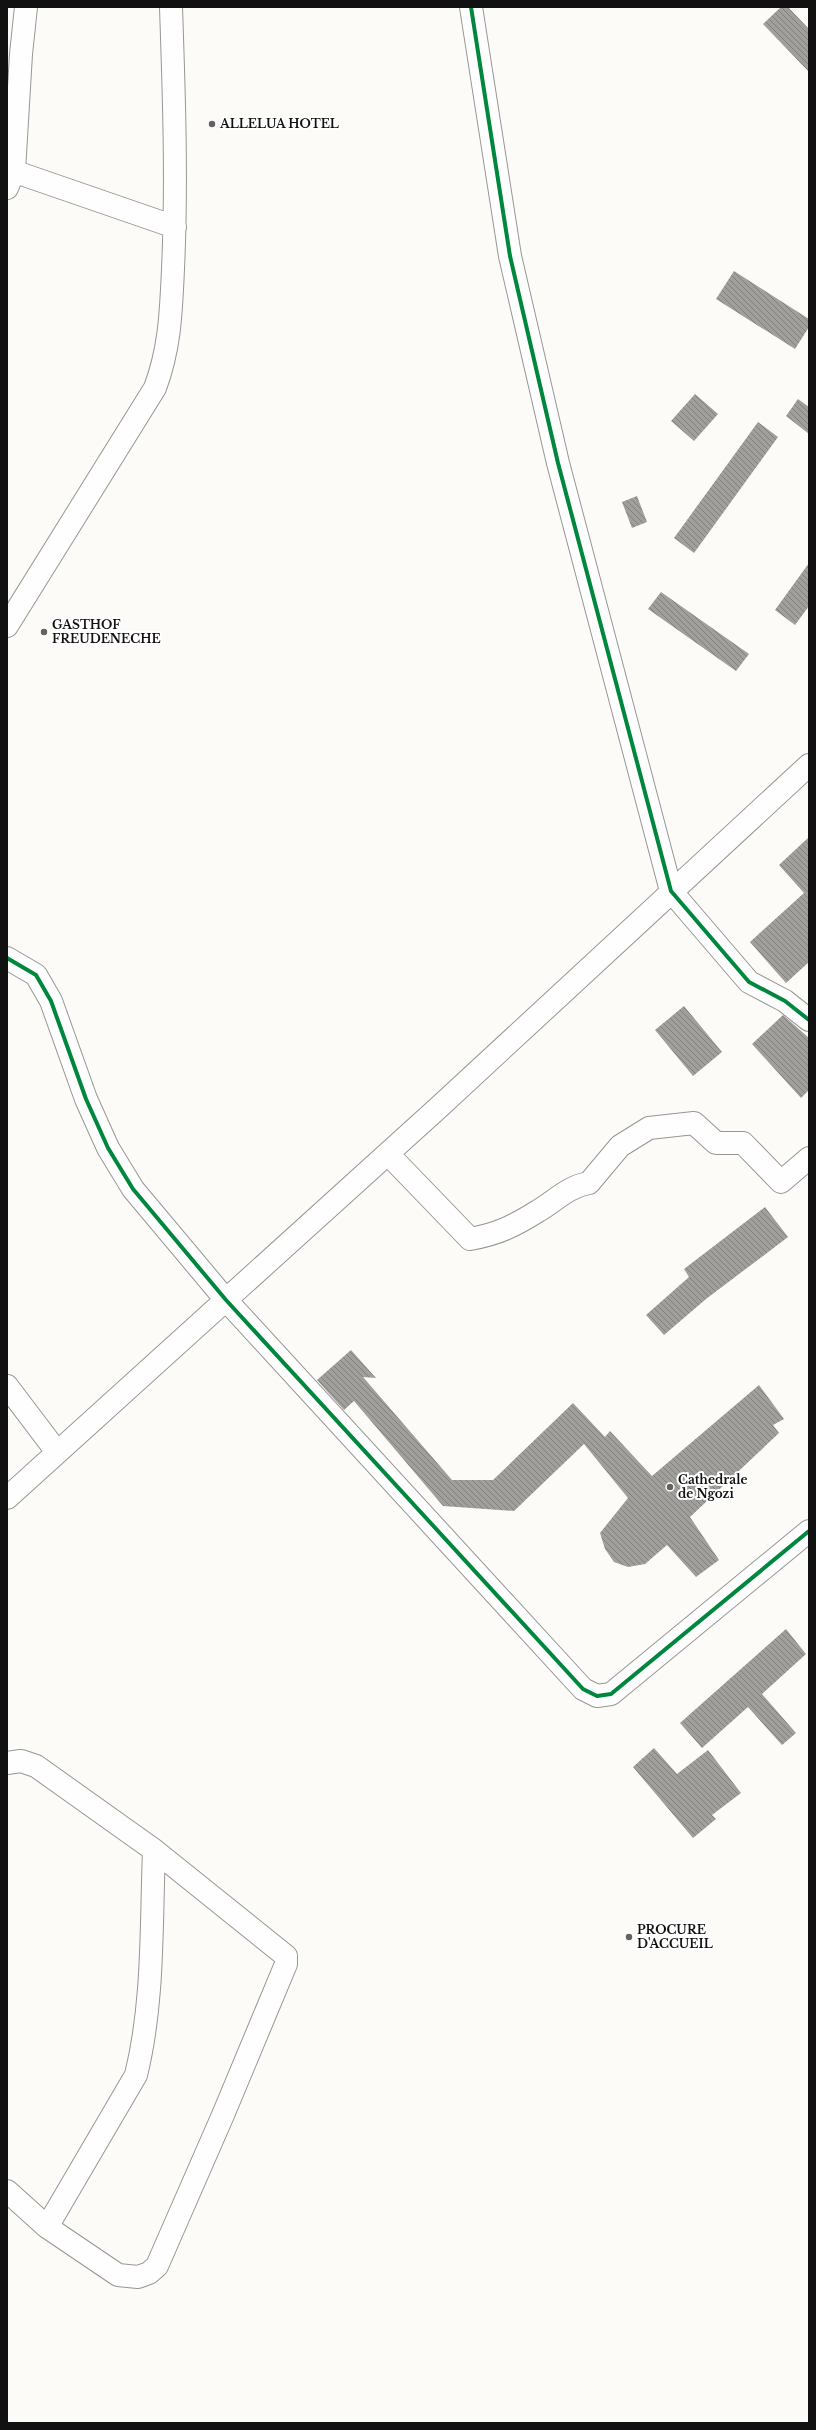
<svg xmlns="http://www.w3.org/2000/svg" width="816" height="2430" viewBox="0 0 816 2430" font-family="'Libre Baskerville',serif">
  <style>
    .building { fill: url(#building-back-hatch) }
    .lines { fill: none; stroke-linecap: round; stroke-linejoin: round }
    .minor-casing { stroke: #979695; stroke-width: 24 }
    .minor { stroke: #fffefe; stroke-width: 22 }
    .cycleway-casing { stroke: #fff; stroke-width: 6 }
    .cycleway { stroke: #00873e; stroke-width: 4 }
    .poi-dot { fill: #646362; stroke: #fff; stroke-width: 1.5 }
    .labels { text-anchor: middle; stroke-width: 4; stroke-linejoin: round; paint-order: stroke }
    .poi-label { font-size: 12px; font-weight: bold; fill: #111; stroke: #fff; text-anchor: start }
  </style>
  <defs>
    <pattern id="building-back-hatch" width="6" height="6" patternUnits="userSpaceOnUse"><rect width="6" height="6" fill="#a19f9c"/><path d="M-1 5l2 2M0 0l6 6M5-1l2 2" fill="none" stroke="#82807e"/></pattern>
  </defs>
  <rect width="100%" height="100%" fill="#fdfbf7"/>
  <path class="building" d="M781,7h7l21,22v43l-46,-48z
    M734,271l75,48v8l-14,22 -79,-50z
    M695,394l23,20 -24,27 -23,-20z
    M798,399l11,8v27l-23,-18z
    M758,422l20,15 -84,116 -20,-15z
    M637,496l10,26 -15,6 -10,-26z
    M809,563v43l-14,19 -20,-15z
    M661,592l88,62 -13,17 -88,-62z
    M809,837v125l-23,21 -36,-41 54,-49 -25,-28z
    M684,1006l38,46 -29,24 -38,-46z
    M783,1015l26,23v52l-8,8 -49,-54z
    M765,1207l23,30 -82,62 -42,36 -18,-20 43,-38 -5,-8z
    M351,1350l25,28 -13,-1 89,103h41l80,-77 32,34 5,-6 42,45 107,-91 25,34 -11,6 6,8 -89,84 29,43 -23,17 -29,-32 -22,19 -17,3 -14,-5 -9,-13 -5,-16 28,-35 -44,-54 -70,67 -71,-5 -89,-105 -10,9 -27,-30z
    M786,1629l20,25 -44,40 34,39 -14,12 -34,-38 -46,41 -22,-25z
    M654,1748l23,26 31,-24 33,43 -29,22 4,4 -23,19 -60,-71z"/>
  <g class="lines">
    <g class="minor-casing">
      <path id="minor" d="M471,7l39,249 48,207 113,428 78,91 36,19 24,19
        M7,169l168,58
        M7,188l7,-17 7,-117 5,-47
        M7,626l148,-238c15,-40 16,-76 18,-119 4,-87 1,-175 -2,-262
        M7,958l29,17 15,26 35,98 22,49 25,41 93,111 357,389 14,7 14,-2 198,-163
        M388,1154l82,85c28,-5 44,-13 68,-28 17,-10 31,-25 51,-28l31,-37 29,-18 45,-5 22,20h27l38,39 28,-24
        M7,1386l50,66
        M7,1498l431,-390 371,-343
        M7,1763l14,-2 15,5 118,84 132,106v8l-63,151 -66,151 -8,7 -11,4 -20,-2 -71,-48 -40,-36
        M47,2227l89,-152c18,-73 15,-150 18,-225"/>
    </g>
    <use href="#minor" class="minor"/>
    <g class="cycleway-casing">
      <path id="cycleway" d="M471,7l39,249 48,207 113,428 78,91 36,19 24,19
        M7,958l29,17 15,26 35,98 22,49 25,41 93,111 357,389 14,7 14,-2 198,-163"/>
    </g>
    <use href="#cycleway" class="cycleway"/>
  </g>
  <g class="poi-dot">
    <circle cx="212" cy="124" r="4"/>
    <circle cx="44" cy="632" r="4"/>
    <circle cx="670" cy="1487" r="4"/>
    <circle cx="629" cy="1937" r="4"/>
  </g>
  <g class="labels">
    <g class="poi-label">
      <text x="220" y="128">ALLELUA HOTEL</text>
      <text x="52" y="629">GASTHOF<tspan x="52" dy="14">FREUDENECHE</tspan></text>
      <text x="678" y="1484">Cathedrale<tspan x="678" dy="14">de Ngozi</tspan></text>
      <text x="637" y="1934">PROCURE<tspan x="637" dy="14">D'ACCUEIL</tspan></text>
    </g>
  </g>
  <rect width="816" height="2430" fill="none" stroke="#111111" stroke-width="16"/>
</svg>
